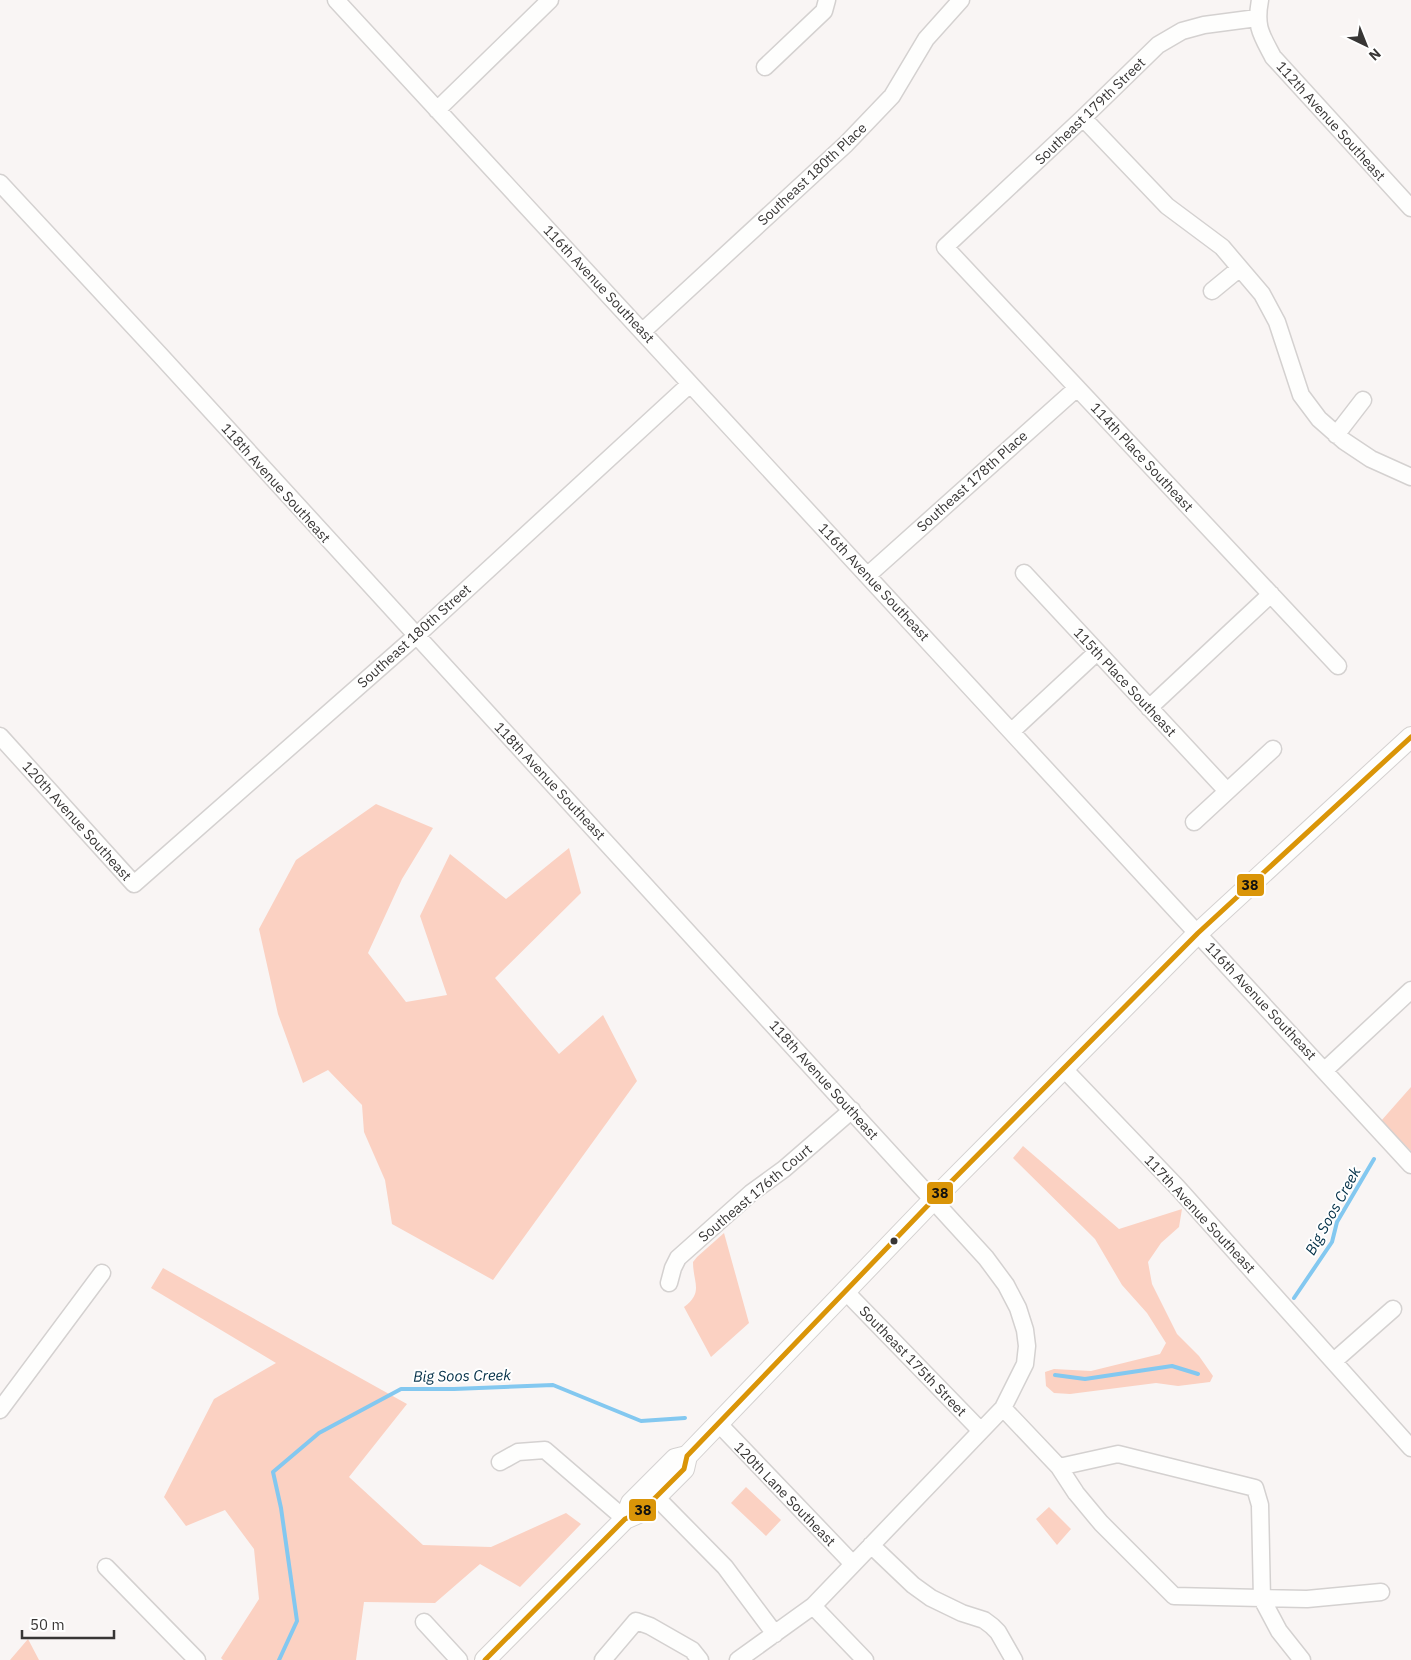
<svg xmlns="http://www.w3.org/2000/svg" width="1411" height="1660" viewBox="0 0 1411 1660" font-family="'IBM Plex Sans',sans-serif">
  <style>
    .green { fill: #fbd1c2 }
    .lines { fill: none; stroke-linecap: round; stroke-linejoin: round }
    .stream { stroke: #83c8f0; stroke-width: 4 }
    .minor-casing { stroke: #d4d1d0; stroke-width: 19 }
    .major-casing { stroke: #d4d1d0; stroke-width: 22 }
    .minor { stroke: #fefefd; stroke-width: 16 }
    .major { stroke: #fefefd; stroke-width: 20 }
    .bus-1-casing { stroke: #fff; stroke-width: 9 }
    .bus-1 { stroke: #da9508; stroke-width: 5 }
    .bus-dot { fill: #383635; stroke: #fff; stroke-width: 2 }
    .labels { text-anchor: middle; stroke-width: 4; stroke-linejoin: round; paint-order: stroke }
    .street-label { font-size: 14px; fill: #383635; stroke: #fff }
    .water-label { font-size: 15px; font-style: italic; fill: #012e46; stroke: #fff }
    .line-badge { stroke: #fff; stroke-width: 2 }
    .pale-badge-label { font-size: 14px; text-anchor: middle; font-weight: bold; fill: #111 }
  </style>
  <rect width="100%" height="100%" fill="#f9f5f4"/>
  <path class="green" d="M376,804l57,24 -31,51 -34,74 38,49 41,-7 -27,-79 30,-62 56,45 63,-51 12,45 -86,85 64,76 44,-39 34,66 -144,199 -101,-56 -7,-44 -21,-48 -2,-27 -34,-35 -25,13 -25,-69 -19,-85 37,-69z
    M1411,1087v64l-30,-30z
    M1023,1146l96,83 63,-20 -3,18 -18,16 -13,19 4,22 25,50 22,22 14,20 -3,6 -32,4 -22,-3 -86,11 -16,-1 -8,-7 -1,-14 9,-3 37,2 69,-17 6,-11 -19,-30 -25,-28 -27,-46 -82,-81z
    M724,1233l25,90 -38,34 -27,-50c20,-15 9,-24 9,-45l4,-5z
    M163,1268l244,136 -58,73 74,68 68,2 75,-34 15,11 -61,63 -40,-23 -45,39 -71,-1 -8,58h-133l-2,-2 38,-59 -5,-50 -29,-39 -39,16 -22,-29 50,-98 62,-36 -125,-75z
    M746,1487l35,33 -15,16 -35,-33z
    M1049,1507l22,22 -14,16 -21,-26z
    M28,1639l11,21h-29z"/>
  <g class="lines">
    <path class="stream" d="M1294,1298l38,-56 5,-20 37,-63
      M1055,1375l30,4 87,-13 26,8
      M279,1660l18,-39 -16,-113 -8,-36 46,-39 82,-44h53l99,-4 88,36 44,-3"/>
    <g class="minor-casing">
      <path id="minor" d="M336,0l1075,1165
        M1260,0c-5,27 1,34 13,57l138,151
        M1257,18l-53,7 -22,6 -24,14 -75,73 -138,129 393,419
        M765,67l59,-56 3,-11
        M437,110l113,-110
        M1083,118l84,88 55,41 40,47 15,28 24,73 18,24 25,22 27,18 40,18
        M0,183l160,172 826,903 20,27 12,23 7,22 2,16 -2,18 -22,44 -190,198 -75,54
        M1212,291l28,-23
        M643,331l203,-187 46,-48 34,-57 35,-39
        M1336,435l27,-35
        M1024,573l203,218
        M868,575l209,-187
        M1149,708l122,-114
        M1012,731l85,-79
        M0,736l134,148 282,-248 274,-252
        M1194,822l79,-73
        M1064,1069l114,119 233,260
        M1325,1070l86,-80
        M669,1283l4,-15 5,-10 73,-65 33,-24 68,-59
        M846,1292l135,139
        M1334,1361l59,-52
        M1003,1408l56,59 17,26 25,30 73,73 133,3 74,-7
        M0,1410l102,-137
        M718,1423l135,141
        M500,1462l18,-10 27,-2 80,69
        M1059,1467l59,-13 137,34 5,17 2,94 17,32 23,29
        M656,1497l69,70 50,67
        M871,1545l42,40 18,13 31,15 22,7 8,6 6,6 16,28
        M106,1567l91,93
        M813,1606l52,54
        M424,1622l35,38
        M603,1660l33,-39 14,5 42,24 8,10"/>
    </g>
    <g class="major-casing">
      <path id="major" d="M625,1519l6,-16 44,-44 12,-3
        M485,1660l140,-141 16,-7 43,-43 3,-13 246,-256 265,-267 213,-196"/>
    </g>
    <use href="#minor" class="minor"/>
    <use href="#major" class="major"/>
    <g class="bus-1-casing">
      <path id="bus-1" d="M485,1660l140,-141 16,-7 43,-43 3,-13 246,-256 265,-267 213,-196"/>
    </g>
    <use href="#bus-1" class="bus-1"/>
  </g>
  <circle class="bus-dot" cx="894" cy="1241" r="4.5"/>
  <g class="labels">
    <g class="street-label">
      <text transform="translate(1090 111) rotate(-44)" y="5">Southeast 179th Street</text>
      <text transform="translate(1331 121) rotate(48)" y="5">112th Avenue Southeast</text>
      <text transform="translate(812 174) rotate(-43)" y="5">Southeast 180th Place</text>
      <text transform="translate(599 284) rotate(47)" y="5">116th Avenue Southeast</text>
      <text transform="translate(1142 457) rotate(47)" y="5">114th Place Southeast</text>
      <text transform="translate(972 481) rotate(-42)" y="5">Southeast 178th Place</text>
      <text transform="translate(276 483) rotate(48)" y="5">118th Avenue Southeast</text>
      <text transform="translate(874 582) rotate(47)" y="5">116th Avenue Southeast</text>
      <text transform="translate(414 636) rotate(-42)" y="5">Southeast 180th Street</text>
      <text transform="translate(1125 682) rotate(47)" y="5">115th Place Southeast</text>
      <text transform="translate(550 781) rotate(47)" y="5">118th Avenue Southeast</text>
      <text transform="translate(77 821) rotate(48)" y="5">120th Avenue Southeast</text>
      <text transform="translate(1261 1001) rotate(47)" y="5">116th Avenue Southeast</text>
      <text transform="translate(824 1080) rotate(48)" y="5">118th Avenue Southeast</text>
      <text transform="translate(755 1193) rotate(-40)" y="5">Southeast 176th Court</text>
      <text transform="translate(1200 1214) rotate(47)" y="5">117th Avenue Southeast</text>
      <text transform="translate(913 1361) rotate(46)" y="5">Southeast 175th Street</text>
      <text transform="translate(785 1494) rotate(46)" y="5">120th Lane Southeast</text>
    </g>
    <g class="water-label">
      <text transform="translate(1333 1211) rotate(-61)" y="5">Big Soos Creek</text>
      <text transform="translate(462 1376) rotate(-1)" y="5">Big Soos Creek</text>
    </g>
  </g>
  <g class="line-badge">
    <rect x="1236" y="873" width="29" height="24" rx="5" fill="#da9508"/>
    <rect x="926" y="1181" width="28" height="24" rx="5" fill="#da9508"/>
    <rect x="628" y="1498" width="29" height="24" rx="5" fill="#da9508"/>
  </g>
  <g class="pale-badge-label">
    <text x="1250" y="890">38</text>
    <text x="940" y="1198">38</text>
    <text x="643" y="1515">38</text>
  </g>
  <g transform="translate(1366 45) rotate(137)" stroke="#ffffff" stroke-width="4" paint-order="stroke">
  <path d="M0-4L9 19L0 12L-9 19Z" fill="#383635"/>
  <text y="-8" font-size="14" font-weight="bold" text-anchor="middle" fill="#383635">N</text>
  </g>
  <path d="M22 1630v8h92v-8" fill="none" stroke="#383635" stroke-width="2.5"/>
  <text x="30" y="1630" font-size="15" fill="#383635" stroke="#ffffff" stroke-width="4" paint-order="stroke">50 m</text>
</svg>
